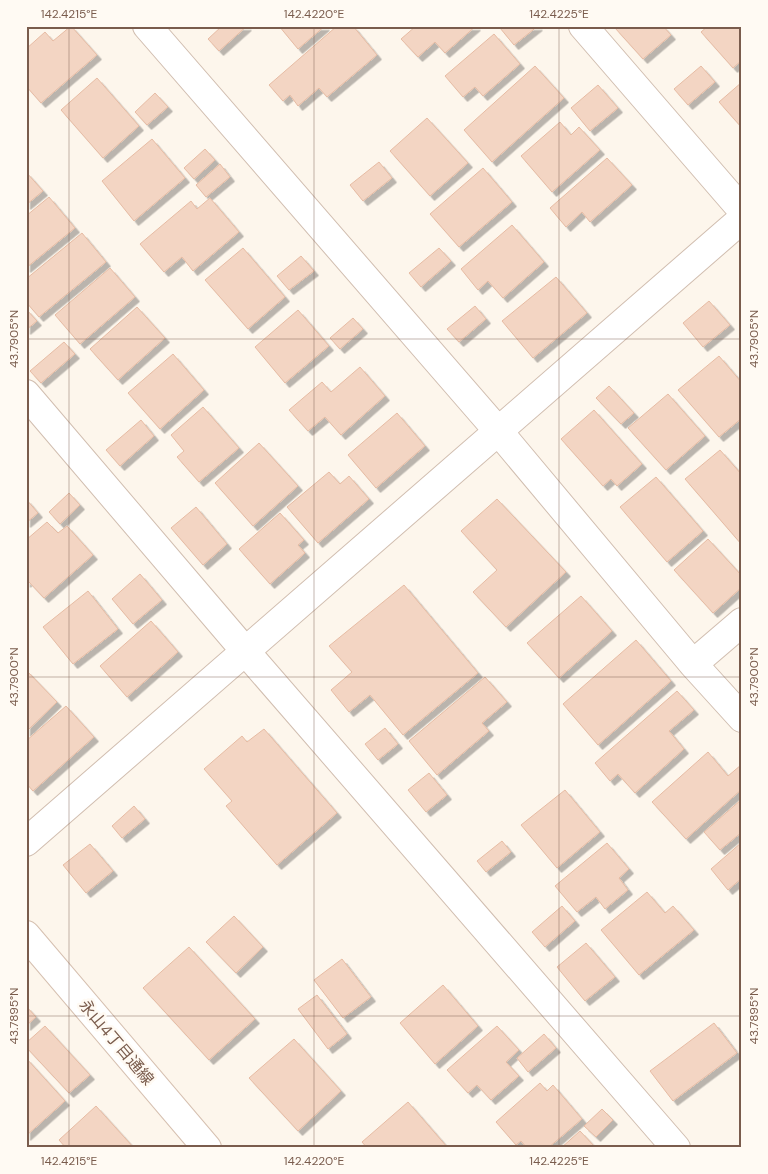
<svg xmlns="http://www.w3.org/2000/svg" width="768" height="1174" viewBox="0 0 768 1174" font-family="'DM Sans','Noto Sans JP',sans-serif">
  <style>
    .building { fill: #f3d5c3; stroke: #e6bba3; filter: url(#shadow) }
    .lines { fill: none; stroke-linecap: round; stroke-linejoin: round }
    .street-casing { stroke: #d1beb0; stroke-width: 30 }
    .secondary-casing { stroke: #d6c0b0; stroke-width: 30 }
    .street { stroke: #fff; stroke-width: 28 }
    .secondary { stroke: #fff; stroke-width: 28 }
    .ticks { fill: none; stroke: #7a5c4d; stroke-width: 1; stroke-opacity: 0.45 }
    .labels { text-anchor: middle; stroke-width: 5; stroke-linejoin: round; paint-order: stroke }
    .street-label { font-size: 16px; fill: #7a5c4d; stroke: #fffaf3 }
    .neatline { fill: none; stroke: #7a5c4d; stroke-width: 2 }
    .ticks-label { font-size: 12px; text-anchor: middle; fill: #7a5c4d }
  </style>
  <defs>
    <filter id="shadow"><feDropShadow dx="4.5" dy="4.5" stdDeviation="0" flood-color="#0004"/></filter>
  </defs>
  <rect width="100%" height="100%" fill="#fdf6ec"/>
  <path class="building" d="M71,26l26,29 -56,48 -15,-17v-37l19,-17 8,9z
    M222,26h25l-28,25 -11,-12z
    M279,26h46l-27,23z
    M337,26h16l24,29 -50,42 -8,-9 -21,18 -8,-11 -7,6 -14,-16z
    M416,26h60l-31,27 -10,-11 -17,15 -17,-18z
    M502,26h36l-24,19 -14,-17z
    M617,26h46l8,9 -28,24 -28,-31z
    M708,26h34v34l-9,8 -32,-36z
    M494,34l26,30 -37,32 -8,-9 -12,10 -18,-21z
    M535,66l29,32 -72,64 -28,-32z
    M701,66l14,16 -27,23 -14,-16z
    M97,78l42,48 -36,32 -42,-48z
    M742,82v46l-23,-26z
    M598,85l20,23 -28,23 -19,-23z
    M155,93l13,14 -21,18 -12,-13z
    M427,118l41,45 -38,33 -40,-45z
    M560,122l11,13 8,-8 21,23 -48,42 -31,-36z
    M152,139l33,39 -51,43 -32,-40z
    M205,149l10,11 -21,19 -10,-11z
    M607,158l25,27 -42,37 -8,-10 -16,15 -16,-19z
    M379,162l13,16 -29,23 -13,-16z
    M220,164l10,13 -24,20 -10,-12z
    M483,168l29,34 -53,45 -29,-33z
    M26,172l17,19 -17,14z
    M49,197l26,31 -49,40v-52z
    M210,198l29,34 -46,39 -11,-14 -18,15 -24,-28 51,-43 6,8z
    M512,225l32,37 -41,36 -15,-17 -10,9 -17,-21z
    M82,233l24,29 -67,55 -13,-15v-23z
    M243,248l42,49 -37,32 -43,-49z
    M439,248l12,13 -30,26 -12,-14z
    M301,256l13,15 -25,19 -12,-14z
    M110,268l25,29 -55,47 -25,-29z
    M556,277l31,36 -54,45 -31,-37z
    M709,301l21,24 -27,22 -20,-24z
    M475,306l11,13 -27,23 -12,-13z
    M137,307l28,31 -47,42 -28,-31z
    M26,309l11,12 -11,9z
    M298,310l31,36 -44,37 -30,-36z
    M353,318l10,11 -23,20 -10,-11z
    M64,342l11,12 -34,29 -11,-12z
    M173,354l31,36 -44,39 -32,-36z
    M719,356l23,27v35l-23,19 -41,-47z
    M360,367l25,29 -44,39 -16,-18 -17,14 -19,-21 33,-28 9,10z
    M609,386l25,27 -13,11 -25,-26z
    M668,394l37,42 -39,34 -38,-42z
    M203,407l36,41 -40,34 -22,-25 7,-6 -13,-16z
    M594,410l48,54 -25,22 -6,-7 -8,7 -42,-47z
    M397,413l28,33 -49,42 -28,-33z
    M141,420l13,16 -34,30 -14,-16z
    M259,443l39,43 -45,40 -38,-43z
    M720,450l22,25v70l-57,-66z
    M329,472l11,12 9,-8 20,23 -51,44 -31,-36z
    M656,477l47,54 -36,31 -47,-55z
    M69,493l11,12 -20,19 -11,-12z
    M26,499l12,14 -12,10z
    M497,499l69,73 -60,55 -33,-35 24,-22 -36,-39z
    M196,507l31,37 -24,21 -32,-37z
    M280,513l24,27 -6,5 7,8 -35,31 -31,-35z
    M47,522l11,11 9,-7 26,29 -49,43 -16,-17 -2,2v-43z
    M708,539l34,37v11l-29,26 -39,-43z
    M140,574l22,26 -29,24 -21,-25z
    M404,585l74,88 -75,62 -33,-40 -21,17 -18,-22 21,-18 -23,-26z
    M88,591l30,38 -45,35 -30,-37z
    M581,596l31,35 -53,47 -32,-35z
    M151,621l27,31 -51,45 -27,-31z
    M636,640l35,41 -73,64 -35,-41z
    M26,670l31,32 -31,30z
    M485,677l22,25 -25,21 7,8 -52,44 -28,-34z
    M677,691l17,19 -25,21 15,18 -49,44 -17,-19 -8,7 -15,-18z
    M66,706l28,31 -61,54 -7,-8v-42z
    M385,728l13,16 -20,16 -13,-16z
    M264,729l73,84 -60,52 -51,-59 6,-5 -28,-32 38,-33 5,6z
    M708,752l20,24 13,-11 1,24 -56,50 -34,-37z
    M429,773l18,22 -21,17 -18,-22z
    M565,790l35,42 -43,36 -36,-43z
    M742,799v33l-22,18 -16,-18z
    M134,806l11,13 -23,19 -10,-12z
    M502,841l9,11 -25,20 -9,-11z
    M742,842v36l-14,12 -17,-21z
    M607,843l22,26 -10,9 9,12 -23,19 -9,-12 -19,15 -22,-26z
    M90,844l23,27 -27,22 -23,-28z
    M647,892l18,21 8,-7 21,24 -55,45 -38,-45z
    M562,906l13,15 -30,26 -13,-15z
    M234,916l29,31 -27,26 -30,-31z
    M586,943l29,34 -30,24 -28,-34z
    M189,947l66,72 -46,41 -66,-72z
    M342,959l29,38 -28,21 -29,-38z
    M443,985l35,41 -43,38 -35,-41z
    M317,995l30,39 -19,15 -30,-40z
    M26,1006l10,11 -10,9z
    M714,1023l23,30 -64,48 -23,-30z
    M45,1026l45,49 -21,18 -43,-46v-4z
    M497,1026l22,24 -13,12 13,14 -28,24 -14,-15 -9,8 -21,-23z
    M544,1034l12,14 -28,24 -11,-14z
    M294,1039l47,52 -43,40 -49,-53z
    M26,1058l39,43 -39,35z
    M540,1083l7,8 6,-6 29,34 -34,29h-21l-6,-7 -5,4 -20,-23z
    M408,1102l40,46h-81l-5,-6z
    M96,1106l38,42h-68l-7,-8z
    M602,1109l11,11 -17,17 -12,-11z
    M580,1131l16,17h-35z"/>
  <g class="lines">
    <g class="street-casing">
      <path id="street" d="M147,26l352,406 194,232 49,54
        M583,26l159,184
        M26,394l220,258 430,496
        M693,664l49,-42
        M26,842l716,-623"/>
    </g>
    <g class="secondary-casing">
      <path id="secondary" d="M26,935l181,213"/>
    </g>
    <use href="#street" class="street"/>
    <use href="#secondary" class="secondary"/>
  </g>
  <path class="ticks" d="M69,26v1122M314,26v1122M559,26v1122M26,339h716M26,677h716M26,1016h716"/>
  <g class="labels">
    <g class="street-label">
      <text transform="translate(117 1042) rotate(50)" y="6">永山4丁目通線</text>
    </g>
  </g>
  <rect width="768" height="1174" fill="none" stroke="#fffaf3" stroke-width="55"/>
  <rect x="28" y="28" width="712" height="1118" class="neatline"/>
  <g class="ticks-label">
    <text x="69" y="18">142.4215°E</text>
    <text x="314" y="18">142.4220°E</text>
    <text x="559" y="18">142.4225°E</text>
    <text transform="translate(14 339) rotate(-90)" y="4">43.7905°N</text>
    <text transform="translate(754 339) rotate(-90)" y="4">43.7905°N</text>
    <text transform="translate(14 677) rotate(-90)" y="4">43.7900°N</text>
    <text transform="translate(754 677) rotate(-90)" y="4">43.7900°N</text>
    <text transform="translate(14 1016) rotate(-90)" y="4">43.7895°N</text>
    <text transform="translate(754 1016) rotate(-90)" y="4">43.7895°N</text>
    <text x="69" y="1165">142.4215°E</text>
    <text x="314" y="1165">142.4220°E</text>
    <text x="559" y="1165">142.4225°E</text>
  </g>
</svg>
